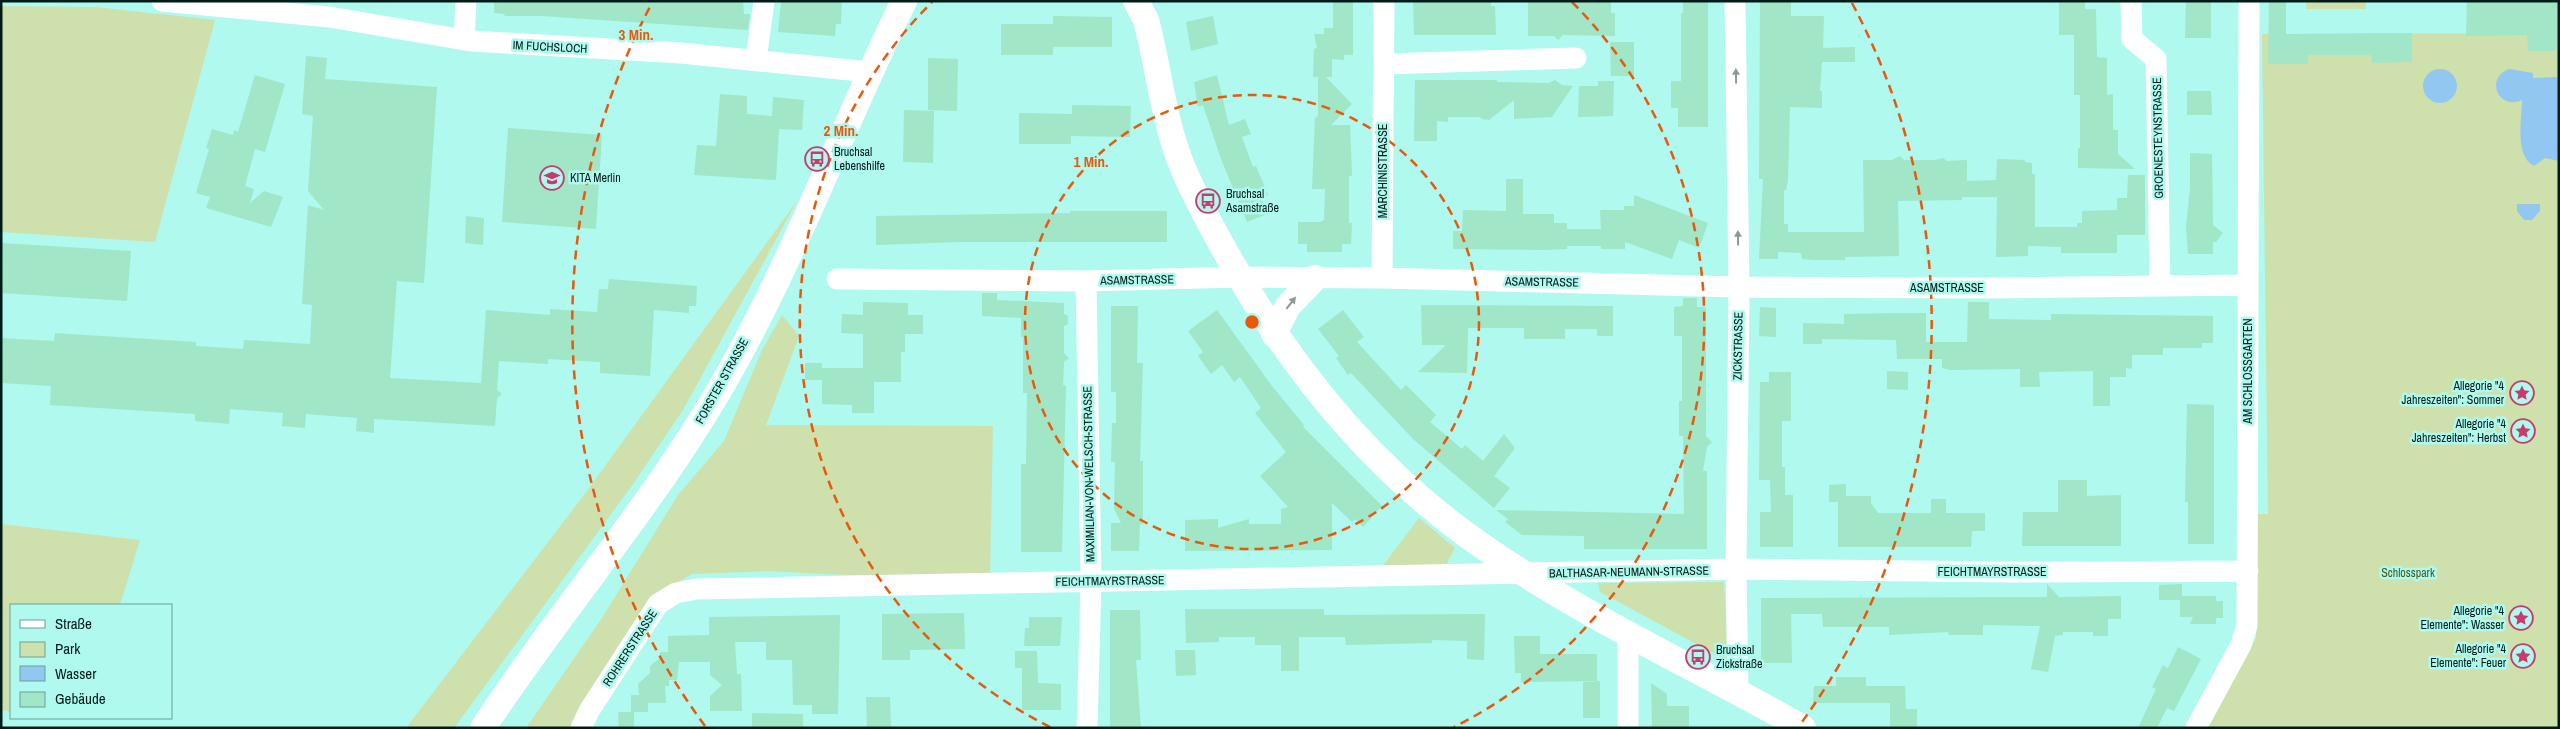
<svg xmlns="http://www.w3.org/2000/svg" width="2560" height="729" viewBox="0 0 2560 729" font-family="'Archivo Narrow',sans-serif">
  <style>
    .green { fill: #cee0ac }
    .water { fill: #92c7f2 }
    .building { fill: #a1e6c6 }
    .lines { fill: none; stroke-linecap: round; stroke-linejoin: round }
    .minor { stroke: #fff; stroke-width: 21 }
    .tertiary { stroke: #fff; stroke-width: 26 }
    .oneway { fill: #8c9998 }
    .ring { fill: none; stroke: #e8590c; stroke-width: 2.5; stroke-dasharray: 9 6 }
    .labels { text-anchor: middle; stroke-width: 5; stroke-linejoin: round; paint-order: stroke }
    .street-label { font-size: 12px; fill: #001c19; stroke: #aff9ee }
    .poi-label { font-size: 12px; fill: #001c19; stroke: #aff9ee; text-anchor: start }
    .park-label { font-size: 12px; fill: #475a1a; stroke: #aff9ee }
    .centre { fill: #e8590c; stroke: #aff9ee; stroke-width: 2.5 }
    .ring-label { font-size: 15px; text-anchor: middle; font-weight: bold; fill: #e8590c; stroke: #aff9ee; stroke-width: 5; stroke-linejoin: round; paint-order: stroke }
  </style>
  <rect width="100%" height="100%" fill="#aff9ee"/>
  <path class="green" d="M2306,1h60v8h-60z
    M1,6l95,1 119,13 -60,222 -154,-10z
    M2559,33v695h-351l48,-90 1,-124h11l-6,-480z
    M797,201l-114,209 -52,77 -177,241h-48l181,-237z
    M782,315l17,21 -33,89 227,1 -3,150 -144,-1 -78,-4 -76,3 -40,24 -79,130h-47l76,-110 76,-123 46,-54 38,-91z
    M1419,518l36,30 -12,22 -65,2z
    M1,524l139,16 -20,65h-109v107l-10,-2z
    M1724,582l4,79 -128,-69 -2,-9z"/>
  <path class="water" d="M2423 86a17 17 0 1 1 34 0a17 17 0 1 1-34 0Z
    M2509,69l24,4v5l26,-1v84l-14,-3 -11,8c-20,-10 -12,-47 -12,-66 -23,11 -38,-22 -13,-31z
    M2517,204h23v7l-8,9h-8l-7,-9z"/>
  <path class="building" d="M494,1h249l1,13h6l-2,16 -206,-14h-37l-1,-2 -10,-1z
    M781,1h61l-1,23h-5l-1,12 -57,-4z
    M1333,1h20v54h-9v5l-12,-1v18h-6l26,27 -21,21h19l2,51h-3v47h3l-1,21h-9v8h-35v-8h-9v-22h22l4,-2 1,-31h-13l3,-71 3,-2v-39h-5l1,-28 3,-1 -3,-14h10v-6h9z
    M1413,1h78v5h4l1,29h-82z
    M1528,1h83v12h4v23l-52,-1 -5,5 -4,-4h-26z
    M1683,1h25v126h-30v-19h-7v-27h10v-68h2z
    M1760,1h31v15h33l-1,32 32,-1v15h-33l-2,29h2v17l-32,-1 -2,72 -2,11h-2v34h4v8h76l-1,-72h29l8,-4 4,4h31l8,-2 4,3 20,-1v21l29,-1 1,-21 28,1v2l7,1v11h3v53h42v-4h5v-12l35,-1v-12h10l1,-23h17v60h-28v18h-56v-6l-33,-1v10l-32,1 1,-60h-35v3l-64,1 1,55 -54,1v3h-31l-12,-1 -1,-6 -23,-1v7h-19l4,-80h-4z
    M2059,1h26v8h11l1,48 10,1v37l6,-1v36h5v24l17,15 -57,-1v-20h2v-53h-6v-60h-15z
    M2186,1h25v37h-26z
    M2269,1h17v33l126,-1v29l-40,1 -1,-8h-63v9h-40z
    M2467,1h92v45l-5,5h-26l-1,-16 -61,1z
    M1053,16l59,1v30h-59v8h-52v-31h52z
    M1213,16l5,28 -27,7 -5,-29z
    M1610,42h24v34h-23z
    M306,56l21,2 -2,21 112,8 -13,196 -27,-2 -7,97 91,5 5,-73 64,5v-6l47,3 2,-23h9l1,-10 88,7 -1,20h-7v7l-35,-3 -4,66 -50,-3v-11l-52,-3v5l-49,-3 -2,29 5,4 -5,4 -2,28 -121,-7v14l-18,-2 1,-13 -51,-4 -1,14 -23,-2 1,-13 -53,-4 -1,15 -34,-3v-7l-145,-9 1,-19 -50,-3v-45l53,3 1,-8 141,9v4l47,3 1,-9 66,4 2,-39 -10,-1 6,-99 16,5 -16,-19 5,-75 -11,-2z
    M928,58l30,1 -1,52 -29,-1z
    M255,75l30,9 -20,68 -10,-3 -10,37 9,3 -4,14 14,-12 19,6 -12,30 -65,-19 4,-11 -14,-4 13,-44 -3,-1 6,-19 21,6 1,-5 4,2z
    M1217,75l12,50 16,-6 6,15 -9,3 11,30 3,-1 12,29 -7,3 6,16 -20,8 -26,-63 -18,-54 -5,2 -4,-25z
    M1415,80h82v2l52,1 6,-3 7,5 11,1 -21,31 -38,2v-19l-25,20 -7,-1 -2,-2h-32v5l-11,-1v20h-23z
    M1598,81h16l-1,35 -35,1 1,-31h19z
    M2187,91h24l1,24h-25z
    M720,94l27,2v18l25,2 1,-19 31,3 -2,30 -23,-1 -3,51 -82,-5 3,-30 19,1z
    M1072,105l59,1 -1,31 -59,-1v8h-52v-31l53,1z
    M904,110l30,1 -1,52 -30,-1z
    M508,128l94,7 -6,94 -94,-7z
    M2190,153l22,1 1,71 10,8 -7,9h-3v12h-25l-2,-28 4,-38z
    M1506,179h17v35h31v9h13v6h34l-1,-19h24v-4h10v-11l74,28 -9,25 -20,-8 -7,19 -47,-17v7h-24v-3h-34v3l-24,1 -90,-1v-18h9l1,-21 43,1z
    M1070,211h97v31h-206l-85,3v-29l194,-3z
    M466,216l18,2 -1,27 -18,-2z
    M1,243l130,8 -4,50 -126,-8z
    M982,293h15v7l67,3v11l4,2v8l-4,2v27l5,5 -5,4 -1,23 3,1 -4,166h-41v-88h5l1,-71h-4v-56h-2v-19l-39,-2z
    M1683,298h14v9h9v129l6,6 -5,5 -4,24h4v78h-123v-13l-62,-1 -17,-13 3,-3 -12,-9 188,4 -1,-78h-4v-35h3v-65h-8v-29l9,-1z
    M863,302l45,1v12h15v19h-18v18h-4v30h-27v31h-22v-8l-30,-1v-24h-17v-17h17v5h41v-34l-22,-1 1,-19 21,1z
    M1968,302h21v17l62,1v-6l162,2v27h-11v5h-39v7h-31v14l-6,-1v9h-16v29h-17v-35l-54,1 1,15h-20v-18l-70,1 -8,-2v-9h-45l-1,-19 -74,-1v5h-19v-21l41,1v-10l54,-1h28v29h41z
    M1421,305l192,1v30h-16v-7h-32v10h-41v-11h-56l-1,45 -49,-1 28,-27h-24z
    M1111,306h27l-1,57h6l-3,98h3v63h-3l-1,27h-28v-28h10l-7,-14 1,-47h-4l1,-39h4v-31h-5z
    M1760,307l16,1v29l-17,-1z
    M1217,310l55,76 32,39 -1,2 79,79 -19,21 -8,-8 -3,3 -20,-19v47l-147,1v-31l33,-1v9l31,-9v5h32v-15l7,-2 -28,-31 26,-24 -31,-39 6,-5 -21,-31 -6,5 -12,-17 -11,9 -13,-18 5,-4 -15,-21z
    M1343,310l21,27 -7,5 44,48 5,-5 30,30 -6,7 32,27 3,-4 18,16 21,-27 11,14 -21,28 16,12 -16,20 -81,-69 -62,-66 -3,2 -12,-17 3,-2 -21,-27z
    M1887,371l21,1v18l-21,-1z
    M1769,372h22v49h-9v46h3v28h8v52h-33v-35h11l-1,-32h-11l1,-98h9z
    M2187,404l27,1v139h-26v-42h-3z
    M2058,480h29v16l34,-1v51h-99l1,-34h35z
    M1846,484v12h25v7l7,10h53v-14h15v14h39v18h-13l-1,16h-133v-45h-9v-17z
    M2047,584l12,13 62,-1v23h-13v17h-15v-4h-30v3l-8,1 -7,36 -17,-3 9,-43 -57,-1v10h-34l-1,-3 -59,3v-8h-66l-1,-13h-31l1,49h-31v-65l286,-1z
    M2182,584v12h34v5h7v17h-7v6h-26l3,-7h-13v-17h-21v-15z
    M1185,609h139v6l161,-1 -1,46 -17,-1v-18l-35,-1v3l-86,2 -1,-8h-46v34h-18v-26h-26v-8h-36v5l-33,1z
    M1110,610h30l1,50h-5l5,68h-31z
    M964,613l1,36 -55,1v10h-28v-46z
    M840,615l-2,99h-26v-9h-19l-1,-45h-26v-18h-31l2,32h4l1,37h-32v-15l12,-11 -12,-10v-13h-31l-2,18h-8v6h-4l1,17h-18v9h-17v-17h8l-1,-11 12,-11v-7l10,-8v-6h8v-16l41,-1v-18z
    M1029,617h33l-2,29h-36l1,-18h4z
    M1514,636h26v18h57v27l-76,1v-9h-6z
    M2178,647l23,12 -27,52 -7,-3 -10,20h-19l18,-39 -4,-2 11,-22 5,3z
    M1175,650h20l1,25 -20,1z
    M1015,651h22l1,32 23,1v26h-39v-42h-7z
    M1836,677h30v9h39l1,23h11v19h-27v-25h-77l1,-17h22z
    M1600,681v37h-17v-36z
    M1651,683l16,11v12h22v22h-37z
    M866,697h24l1,31h-24z
    M618,712h16v16h-15z
    M752,713l51,1v14h-51z"/>
  <g class="lines">
    <path class="minor" d="M162,1l167,16 142,24 210,12 189,19
      M1735,1l4,286 -3,282 2,123
      M2131,1l1,38 24,20 4,227
      M464,40l2,-39
      M756,60l8,-59
      M1384,64l192,-6
      M1382,278l2,-277
      M837,279l249,2 154,-4 142,1 357,9 249,1 259,-3
      M1086,281l5,301 -4,146
      M581,728l8,-17 69,-107 18,-11 21,-4 1039,-20 270,3 242,-1
      M1628,728v-94
      M2196,728l45,-83 6,-19 2,-625"/>
    <path class="tertiary" d="M1136,1l10,19c13,48 17,101 37,148 13,31 29,60 46,90 59,105 137,203 235,275 105,77 226,131 339,195
      M1274,334l14,-28 27,-28
      M483,728c69,-106 153,-203 220,-311 82,-131 133,-278 201,-416"/>
  </g>
  <defs><path id="oneway-solid" d="M-6-.8H1V-3.2L6.5 0L1 3.2V.8H-6Z" transform="scale(1.25)"/></defs>
  <g class="oneway">
    <use href="#oneway-solid" transform="translate(1736 76) rotate(-91)"/>
    <use href="#oneway-solid" transform="translate(1738 238) rotate(-91)"/>
    <use href="#oneway-solid" transform="translate(1291 303) rotate(-52)"/>
  </g>
  <g class="ring">
    <circle cx="1252" cy="322" r="227"/>
    <path d="M1050 727A453 453 0 0 1 932 2M1572 2A453 453 0 0 1 1454 727"/>
    <path d="M705 726A680 680 0 0 1 652 3M1852 3A680 680 0 0 1 1799 726"/>
  </g>
  <defs>
    <g id="bus-ring" transform="scale(1.25)"><circle r="9.5" fill="#aff9ee" stroke="#c83b6c" stroke-width="1.5"/><path d="M-5-6H5V4H4V6H2V4H-2V6H-4V4H-5ZM-3.5-4V0h7V-4ZM-3.5 1.2v1.5H-2V1.2ZM2 1.2v1.5H3.5V1.2Z" fill="#c83b6c"/></g>
    <g id="school-ring" transform="scale(1.25)"><circle r="9.5" fill="#aff9ee" stroke="#c83b6c" stroke-width="1.5"/><path d="M0-5L7-2L0 1L-7-2ZM-4 1L0 2.5L4 1V4Q0 6-4 4Z" fill="#c83b6c"/></g>
    <g id="sight-ring" transform="scale(1.25)"><circle r="9.5" fill="#aff9ee" stroke="#c83b6c" stroke-width="1.5"/><path d="M0-6L1.8-2.2L6-1.7L2.9 1.2L3.7 5.4L0 3.3L-3.7 5.4L-2.9 1.2L-6-1.7L-1.8-2.2Z" fill="#c83b6c"/></g>
  </defs>
  <g fill-rule="evenodd">
    <use href="#bus-ring" x="817" y="159"/>
    <use href="#school-ring" x="552" y="178"/>
    <use href="#bus-ring" x="1208" y="201"/>
    <use href="#sight-ring" x="2522" y="393"/>
    <use href="#sight-ring" x="2523" y="431"/>
    <use href="#sight-ring" x="2521" y="618"/>
    <use href="#sight-ring" x="2523" y="656"/>
    <use href="#bus-ring" x="1698" y="657"/>
  </g>
  <g class="labels">
    <g class="street-label">
      <text transform="translate(550 47) rotate(3)" y="4">IM FUCHSLOCH</text>
      <text transform="translate(2158 138) rotate(-91)" y="4">GROENESTEYNSTRASSE</text>
      <text transform="translate(1383 171) rotate(-90)" y="4">MARCHINISTRASSE</text>
      <text transform="translate(1137 280) rotate(-1)" y="4">ASAMSTRASSE</text>
      <text transform="translate(1542 282) rotate(1)" y="4">ASAMSTRASSE</text>
      <text x="1947" y="292">ASAMSTRASSE</text>
      <text transform="translate(1738 346) rotate(-89)" y="4">ZICKSTRASSE</text>
      <text transform="translate(2248 371) rotate(-90)" y="4">AM SCHLOSSGARTEN</text>
      <text transform="translate(722 381) rotate(-61)" y="4">FORSTER STRASSE</text>
      <text transform="translate(1089 474) rotate(-91)" y="4">MAXIMILIAN-VON-WELSCH-STRASSE</text>
      <text transform="translate(1629 572) rotate(-1)" y="4">BALTHASAR-NEUMANN-STRASSE</text>
      <text x="1992" y="576">FEICHTMAYRSTRASSE</text>
      <text transform="translate(1110 581) rotate(-1)" y="4">FEICHTMAYRSTRASSE</text>
      <text transform="translate(630 648) rotate(-57)" y="4">ROHRERSTRASSE</text>
    </g>
    <g class="poi-label">
      <text x="834" y="156">Bruchsal<tspan x="834" dy="14">Lebenshilfe</tspan></text>
      <text x="570" y="182">KITA Merlin</text>
      <text x="1226" y="198">Bruchsal<tspan x="1226" dy="14">Asamstraße</tspan></text>
      <text x="2504" y="390" text-anchor="end">Allegorie "4<tspan x="2504" dy="14">Jahreszeiten": Sommer</tspan></text>
      <text x="2506" y="428" text-anchor="end">Allegorie "4<tspan x="2506" dy="14">Jahreszeiten": Herbst</tspan></text>
      <text x="2504" y="615" text-anchor="end">Allegorie "4<tspan x="2504" dy="14">Elemente": Wasser</tspan></text>
      <text x="2506" y="653" text-anchor="end">Allegorie "4<tspan x="2506" dy="14">Elemente": Feuer</tspan></text>
      <text x="1716" y="654">Bruchsal<tspan x="1716" dy="14">Zickstraße</tspan></text>
    </g>
    <g class="park-label">
      <text x="2408" y="577">Schlosspark</text>
    </g>
  </g>
  <circle cx="1252" cy="322" r="8" class="centre"/>
  <g class="ring-label">
    <text x="636" y="40">3 Min.</text>
    <text x="841" y="136">2 Min.</text>
    <text x="1091" y="167">1 Min.</text>
  </g>
  <rect width="2560" height="729" fill="none" stroke="#001c19" stroke-width="5"/>
  <rect x="10" y="604" width="162" height="115" fill="#aff9ee" stroke="#69a199"/>
  <rect x="20" y="620" width="25" height="8" fill="#ffffff" stroke="#69a199"/>
  <text x="55" y="629" font-size="15" fill="#001c19">Straße</text>
  <rect x="20" y="642" width="25" height="15" fill="#cee0ac" stroke="#69a199"/>
  <text x="55" y="654" font-size="15" fill="#001c19">Park</text>
  <rect x="20" y="666" width="25" height="15" fill="#92c7f2" stroke="#69a199"/>
  <text x="55" y="679" font-size="15" fill="#001c19">Wasser</text>
  <rect x="20" y="692" width="25" height="15" fill="#a1e6c6" stroke="#69a199"/>
  <text x="55" y="704" font-size="15" fill="#001c19">Gebäude</text>
</svg>
